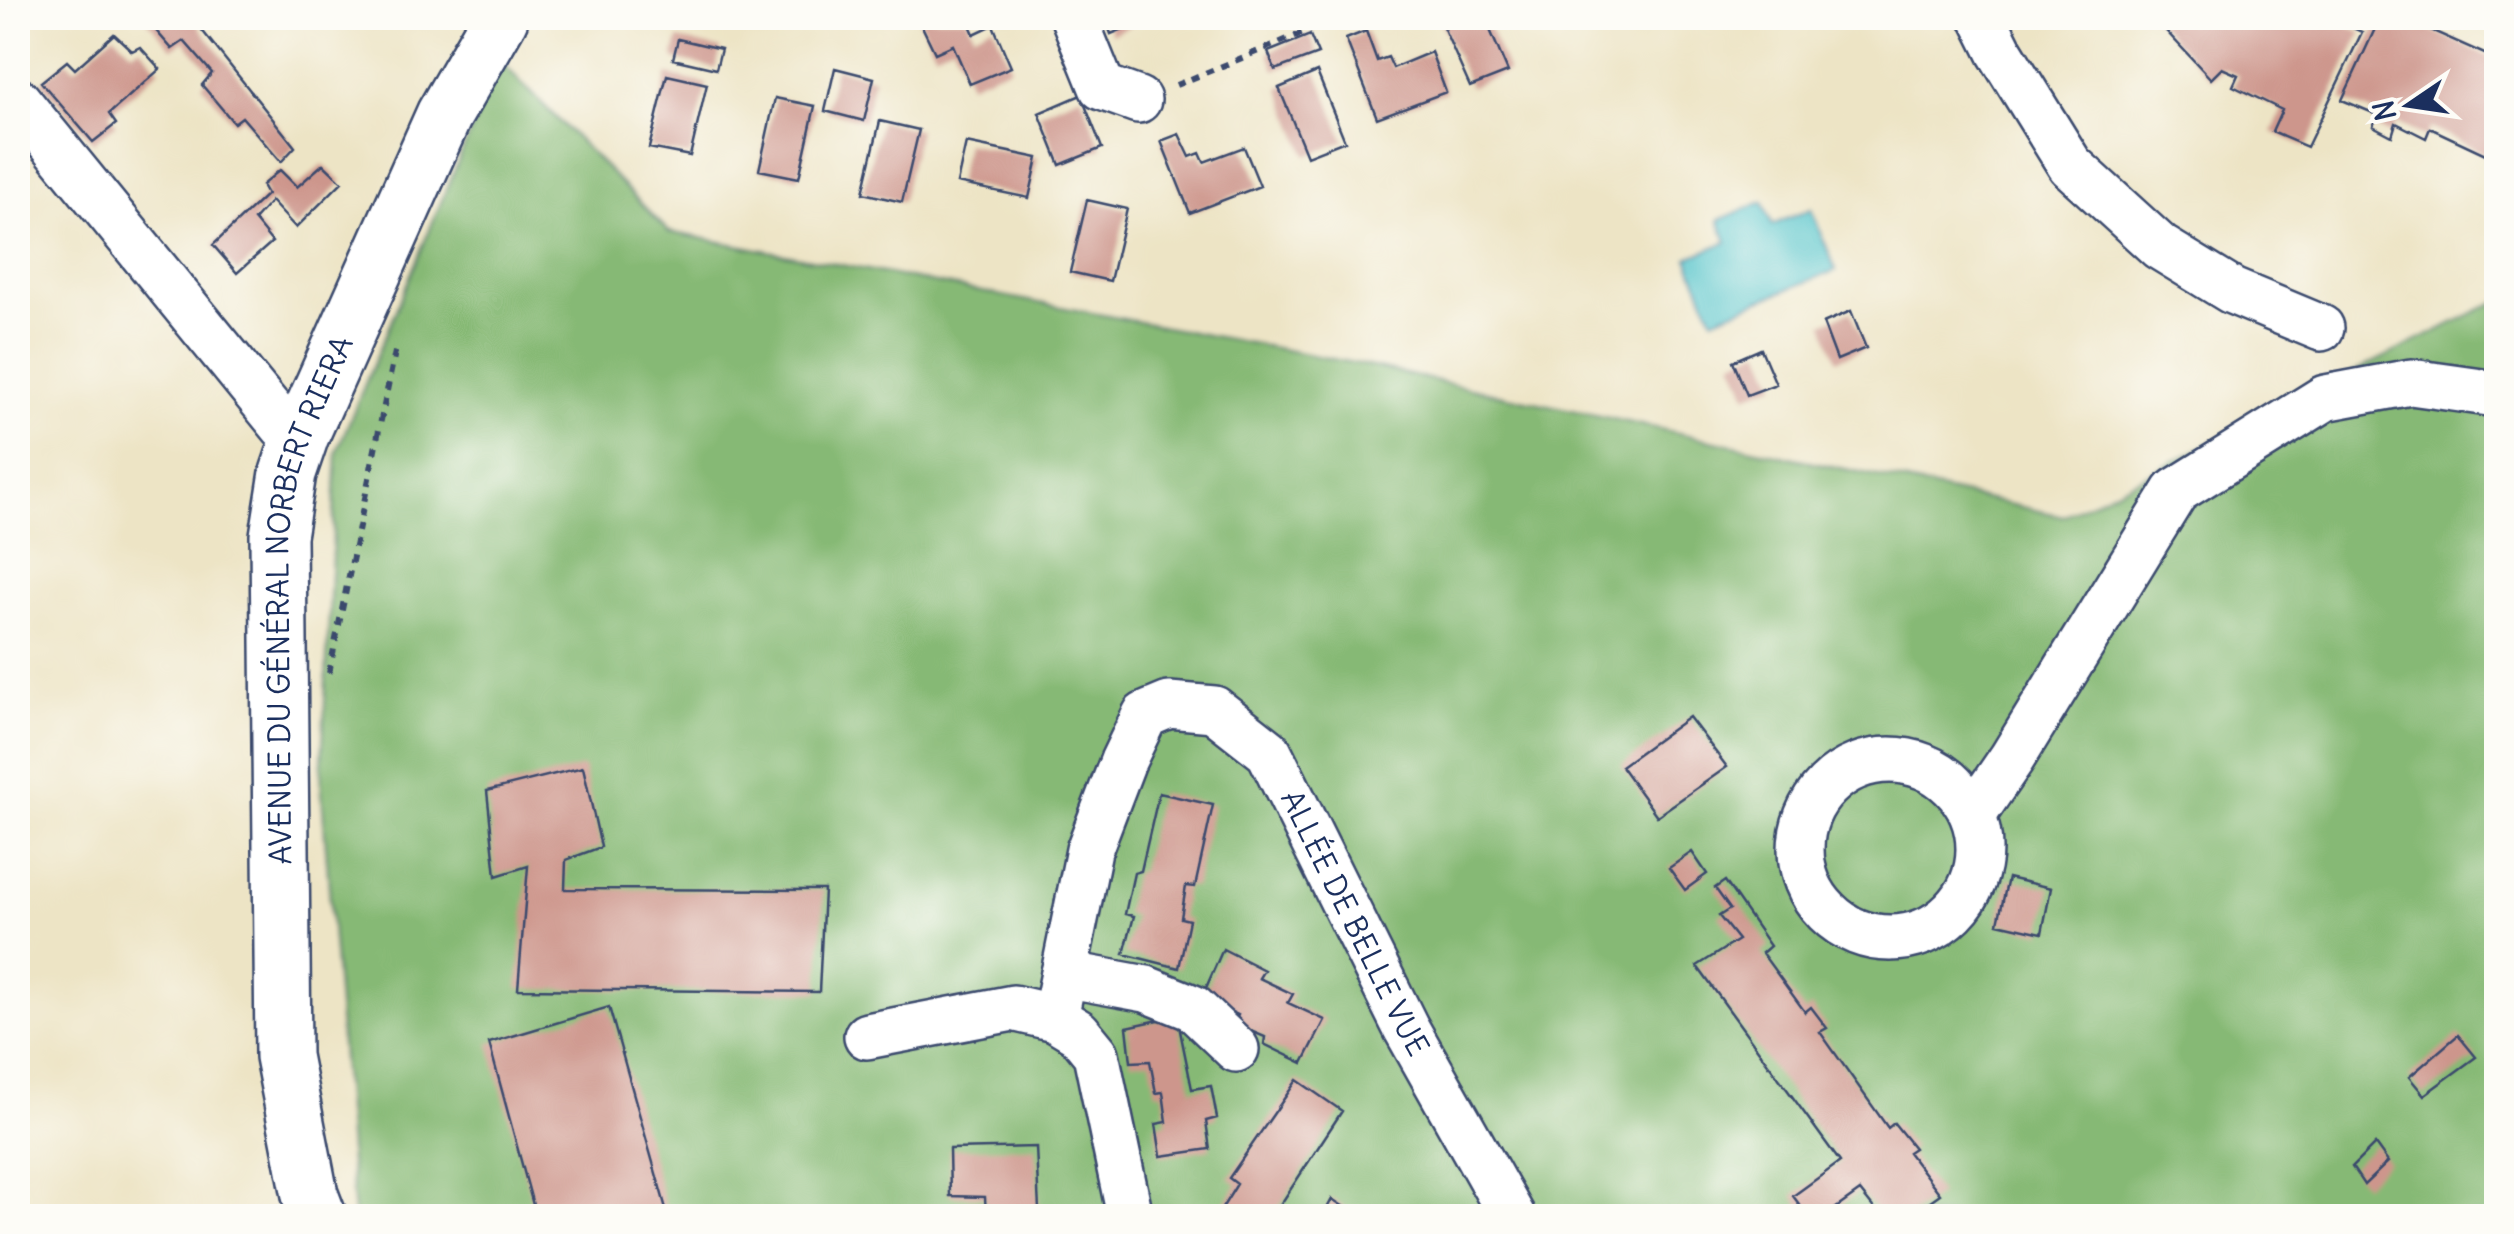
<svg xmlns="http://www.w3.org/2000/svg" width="2514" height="1234" viewBox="0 0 2514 1234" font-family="Delius,sans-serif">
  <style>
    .forest { fill: #86b974; stroke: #507469; stroke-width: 2.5 }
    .water { fill: #57c5cb; stroke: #397a94; stroke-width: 2.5 }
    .building { fill: #cd968c }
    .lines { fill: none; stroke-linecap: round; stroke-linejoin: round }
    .minor-casing { stroke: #3a4a6d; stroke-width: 50 }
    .major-casing { stroke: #3a4a6d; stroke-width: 60 }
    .path { stroke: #3a4a6d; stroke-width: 6; stroke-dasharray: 8 8; stroke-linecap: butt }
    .minor { stroke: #fff; stroke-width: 45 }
    .major { stroke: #fff; stroke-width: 55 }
    .labels { text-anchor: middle; stroke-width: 8; stroke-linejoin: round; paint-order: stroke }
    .street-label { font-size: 30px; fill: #1b2f5e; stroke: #fdfcf7 }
  </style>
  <rect width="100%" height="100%" fill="#fdfcf7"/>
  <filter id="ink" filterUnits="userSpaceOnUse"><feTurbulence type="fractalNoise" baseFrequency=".01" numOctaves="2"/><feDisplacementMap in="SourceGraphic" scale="20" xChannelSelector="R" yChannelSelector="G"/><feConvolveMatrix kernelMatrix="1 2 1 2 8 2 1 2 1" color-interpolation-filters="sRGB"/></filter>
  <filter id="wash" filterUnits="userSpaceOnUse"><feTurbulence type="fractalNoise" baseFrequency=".0048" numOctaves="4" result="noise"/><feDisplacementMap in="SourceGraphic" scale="40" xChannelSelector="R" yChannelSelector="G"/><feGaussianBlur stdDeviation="2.25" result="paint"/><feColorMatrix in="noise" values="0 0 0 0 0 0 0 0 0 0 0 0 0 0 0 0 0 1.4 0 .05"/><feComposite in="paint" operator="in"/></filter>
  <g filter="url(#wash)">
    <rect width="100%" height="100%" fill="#ede4c5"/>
    <path class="forest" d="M500,61l169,171 690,132 704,152 433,-214v914h-2142l-33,-434 16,-331z"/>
    <path class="water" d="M1763,202l9,23 39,-16 25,61 -123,49 -25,-61 39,-16 -8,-22z"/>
    <g id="blocks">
      <path class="building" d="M145,18h38l3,4 7,-3 102,128 -14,15 -39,-45 -8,6 -32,-38 10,-12 -28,-32 -12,8z
        M918,18h49l7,16 19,-9 18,42 -41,17 -17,-39 -18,8z
        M1105,18h45l-39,16z
        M1446,18h39l23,54 -38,15 -30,-67z
        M2154,18h177l31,14 -55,115 -35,-15 10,-22 -49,-24 5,-11 -16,-7 -11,11z
        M2380,18h24l92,41v100l-66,-31 -4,10 -30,-15 -4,13 -19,-10 5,-11 -36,-15z
        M1366,31l11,30 11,-4 5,11 38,-16 15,40 -69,26 -31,-79z
        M114,34l18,17 8,-4 20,22 -51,45 7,10 -23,18 -52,-60 26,-21 8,8z
        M1310,35l8,19 -43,16 -7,-18z
        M678,39l43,10 -5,20 -43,-10z
        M835,68l39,10 -10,43 -39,-10z
        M1317,72l28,69 -38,15 -28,-68z
        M667,75l40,9 -17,72 -41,-8z
        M1081,95l21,53 -42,17 -21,-52z
        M775,98l40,8 -16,72 -40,-8z
        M880,121l39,9 -17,72 -39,-9z
        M1179,134l11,23 10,-4 4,9 40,-15 16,39 -70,27 -29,-72z
        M966,143l72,15 -9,40 -72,-15z
        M323,164l19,18 -46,46 -25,-27 -17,19 18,22 -35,31 -24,-28 54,-51 -5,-9 18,-15 17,17z
        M1087,200l40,9 -17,72 -40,-9z
        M1851,311l15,37 -29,12 -14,-37z
        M1761,349l15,35 -29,11 -14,-34z
        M1689,717l38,50 -70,49 -36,-50z
        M583,767l18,80 -35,13 -1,29 259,1 -5,102 -301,-3 10,-123 -32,10 -9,-85z
        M1159,793l54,12 -18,82 -9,-1 -5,32 8,2 -10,48 -55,-14 10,-38 -9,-2 9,-41 7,-2z
        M1692,852l15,22 -22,16 -16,-22z
        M2008,878l43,10 -9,45 -44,-10z
        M1725,881l45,65 -8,7 43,59 6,-5 16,21 -7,4 68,96 6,-5 20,25 -6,4 32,42 -31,22h-29l-20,-25 -35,25h-17l-15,-20 47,-34 -143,-196 41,-26 -19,-24 11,-7 -15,-21z
        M1223,949l41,21 -5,8 34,16 -5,9 37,17 -22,43 -39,-19 1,-7 -31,-13 4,-9 -36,-18z
        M609,1007l59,209h-132l-47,-173z
        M1177,1016l15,73 19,-3 6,32 -11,3 4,28 -49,7 -5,-32 11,-2 -4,-30 -7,1 -6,-32 -19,1 -4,-35z
        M2458,1035l18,22 -52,38 -15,-18z
        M1297,1080l45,31 -65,99 -6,-2 -5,8h-42l-5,-3 18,-29 -8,-6z
        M2375,1144l13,18 -24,23 -12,-18z
        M1036,1147l3,63 -24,2v4h-29l-1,-19 -35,-1 -1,-47z
        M1332,1199l26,17h-35z"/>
    </g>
  </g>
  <g filter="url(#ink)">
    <use href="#blocks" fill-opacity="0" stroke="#3a4a6d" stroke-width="2.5"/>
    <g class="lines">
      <g class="minor-casing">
        <g id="minor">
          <path d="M1074,18l28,69 36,13"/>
          <path d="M1983,18l17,34 70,113 90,82 72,44 89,37"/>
          <path d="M18,101l266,326 17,8"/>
          <circle cx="1890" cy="849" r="89"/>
          <path d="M1973,815l39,-57 164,-267 149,-93 86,-16 85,12"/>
          <path d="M1064,974l82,15 47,19 43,41"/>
          <path id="s1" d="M1055,1018l34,-168 34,-89 22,-46 24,-10 45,4 55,43 137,276 106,188"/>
          <path d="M867,1036l146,-28 42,10 23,14 18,22 34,162"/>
        </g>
      </g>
      <g class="major-casing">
        <g id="major">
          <path id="s2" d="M318,1216l-8,-21 -27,-139 -5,-520 10,-63 13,-38 143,-320 56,-97"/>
        </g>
      </g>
      <path class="path" d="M1176,85l163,-67
        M329,673l67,-326"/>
      <use href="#minor" class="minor"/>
      <use href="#major" class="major"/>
    </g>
  </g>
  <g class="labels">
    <g class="street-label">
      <text dy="10" stroke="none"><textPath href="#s2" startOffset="625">AVENUE DU GÉNÉRAL NORBERT RIERA</textPath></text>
      <text dy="10" stroke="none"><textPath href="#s1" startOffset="650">ALLÉE DE BELLE VUE</textPath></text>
    </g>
  </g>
  <rect width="2514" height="1234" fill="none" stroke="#fdfcf7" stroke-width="60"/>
  <g transform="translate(2409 105) rotate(257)" stroke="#fdfcf7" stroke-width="8" paint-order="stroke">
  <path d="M0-8L18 38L0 25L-18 38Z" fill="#1b2f5e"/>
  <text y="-15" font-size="28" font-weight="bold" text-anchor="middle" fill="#1b2f5e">N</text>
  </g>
</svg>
